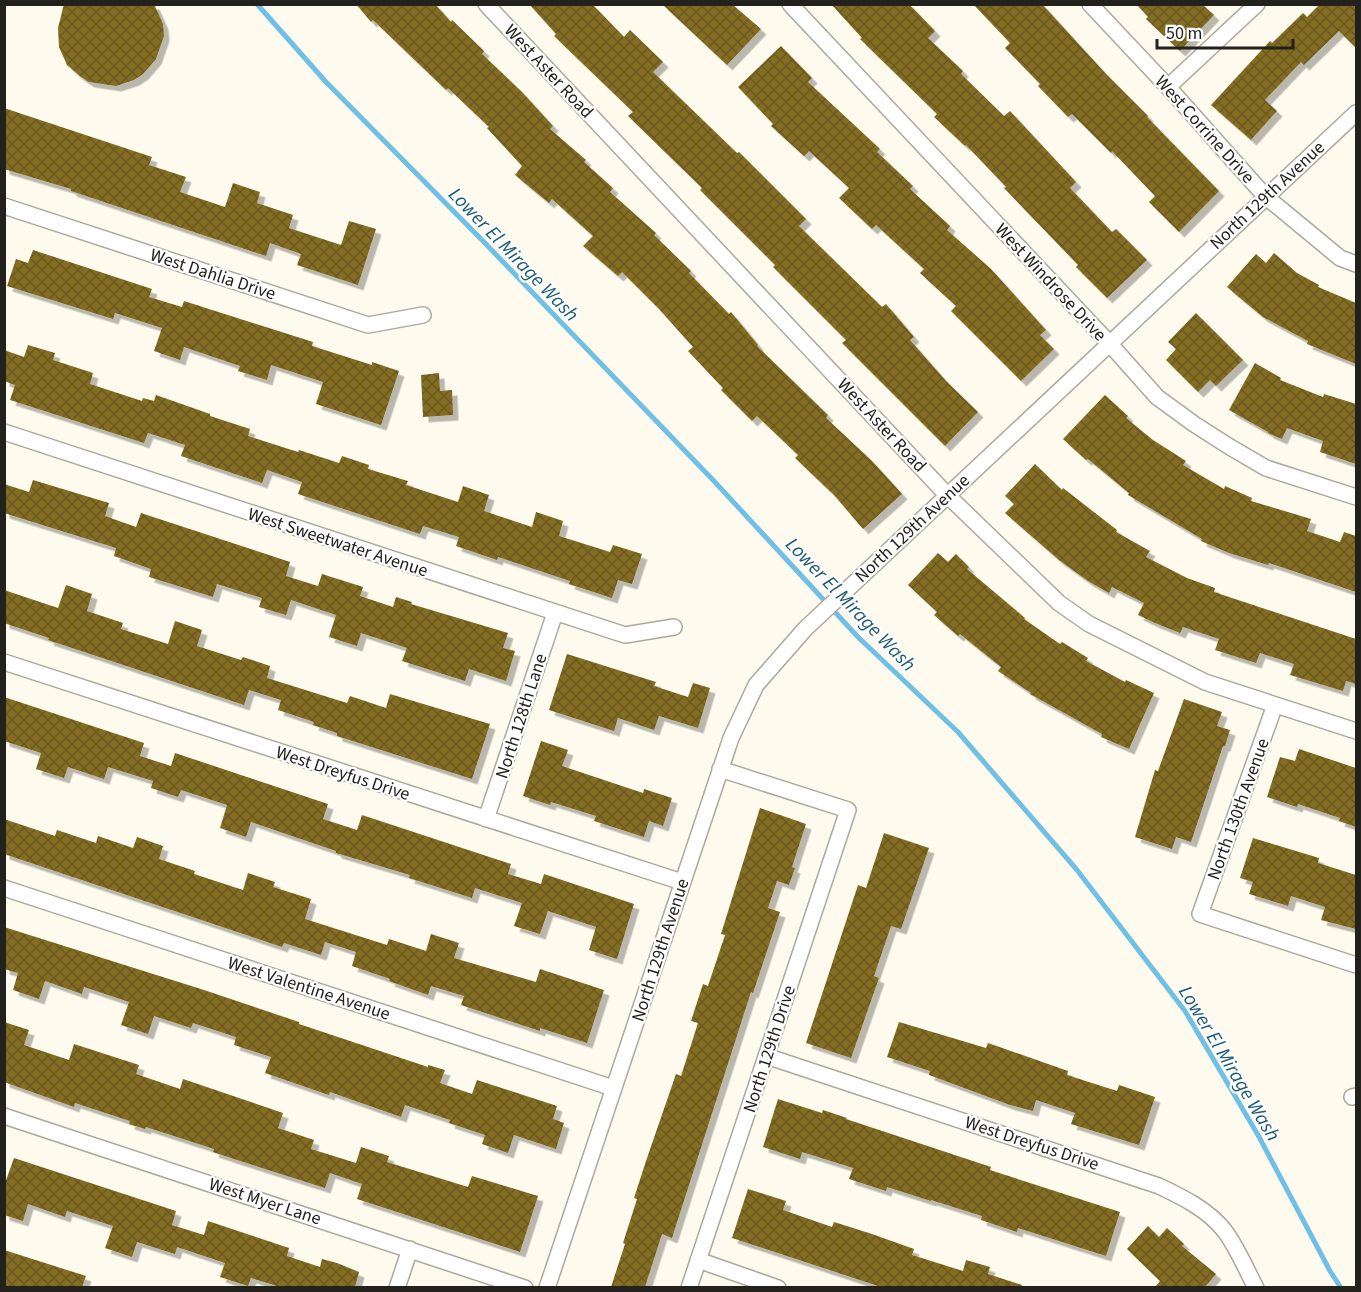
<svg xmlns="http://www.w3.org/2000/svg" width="1361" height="1292" viewBox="0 0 1361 1292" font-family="'Source Sans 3',sans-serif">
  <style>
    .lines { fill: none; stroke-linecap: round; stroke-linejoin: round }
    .stream { stroke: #70c0e6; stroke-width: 5 }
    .building { fill: url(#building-cross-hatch); filter: url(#shadow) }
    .minor-casing { stroke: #aca89c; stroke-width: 18 }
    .minor { stroke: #fff; stroke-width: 15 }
    .labels { text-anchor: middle; stroke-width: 4.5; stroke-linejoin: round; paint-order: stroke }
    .street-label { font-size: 18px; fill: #22211c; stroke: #fff }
    .water-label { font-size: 20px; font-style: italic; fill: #1b5a74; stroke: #fff }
  </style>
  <defs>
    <pattern id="building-cross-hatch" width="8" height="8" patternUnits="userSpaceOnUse" patternTransform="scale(1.5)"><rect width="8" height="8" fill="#836d23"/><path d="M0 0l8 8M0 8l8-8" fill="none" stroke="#6b591e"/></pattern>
    <filter id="shadow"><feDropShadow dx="5.5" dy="5.5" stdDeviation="0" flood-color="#0004"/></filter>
  </defs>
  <rect width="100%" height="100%" fill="#fefaed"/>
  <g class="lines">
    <path class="stream" d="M257,4l69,78 155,157 232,241 145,157 100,95 119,138 108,141 73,124 72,136 11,17"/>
  </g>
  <path class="building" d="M64,4h90l9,20 1,12 -8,23 -13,15 -9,6 -18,6 -27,-4 -8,-5 -14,-12 -8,-18 -1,-19z
    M356,4h79l16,18 1,-2 32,31 -2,3 40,38 31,34 -3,3 36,31 -2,2 29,26 -3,4 46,41 -2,2 37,36 -2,2 40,41 2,-2 27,33 -1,1 71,69 -2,3 46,43 30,33 -39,35 -29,-34 -39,-37 3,-3 -41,-39 -5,5 -31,-31 2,-2 -35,-37 5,-4 -34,-38 -37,-37 -4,4 -35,-30 10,-10 -41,-37 -3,4 -34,-28 7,-9 -35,-38 2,-1 -41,-39 -2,2 -73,-70 -2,2z
    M529,4h63l32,33 6,-7 33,32 -10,10 84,81 2,-1 67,67 -7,7 83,81 4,-3 28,33 -4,3 36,41 32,31 -33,34 -103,-103 4,-3 -73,-73 2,-2 -75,-75 2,-2 -74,-72 5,-4 -79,-76 2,-2z
    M662,4l71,1 28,24 -34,36z
    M831,4h78l26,27 -7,7 35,33 -2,3 43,42 6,-5 66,71 -6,6 42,44 4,-3 31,31 -40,38 -31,-31 2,-2 -74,-77 2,-1 -40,-42 -1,1 -31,-29 3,-3 -77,-75 2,-1z
    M973,4h69l64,70 42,42 -1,1 72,74 -40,41 -30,-30 6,-6 -43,-45 -1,2 -39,-39 -4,3 -30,-31 2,-2 -35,-36 5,-5z
    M1136,4h66l12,11 -34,36 -34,-32 2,-2z
    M1320,4h36v44l-17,-17 -35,34 -3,-3 -36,38 12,11 -26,29 -40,-35 59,-64 2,2 31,-30 4,4z
    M781,46l31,32 -4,4 72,67 -3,3 36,34 -3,3 40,37 -3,4 44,39 55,61 -6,5 14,14 -33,32 -70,-70 5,-5 -36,-33 4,-4 -48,-44 -4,4 -33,-31 10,-10 -40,-37 -5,5 -33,-30 2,-2 -35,-37z
    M4,108l148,49 -3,8 37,12 -6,15 45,15 8,-24 27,9 -3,11 36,12 -4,13 52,17 8,-24 27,8 -18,56 -61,-20 4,-11 -31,-11 -4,13 -195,-65v-2l-67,-20z
    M33,250l119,39 -3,8 33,10 2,-6 129,41 -1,4 60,19v-3l27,9 -18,54 -65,-21 7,-22 -52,-17 -4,15 -29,-9 2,-5 -56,-19 -4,13 -26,-9 8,-23 -47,-15 -2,6 -106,-33 9,-27 12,4z
    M1274,253l23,20 22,12 -1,2 38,16v61l-49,-20 1,-3 -45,-24 -36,-30 29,-33 10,9z
    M1196,313l47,47 -27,26 -6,-6 -12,12 -32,-32 10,-11 -8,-7z
    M28,345l27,8 -2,7 40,13 -3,11 52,17 1,-3 11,3 2,-6 54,19v2l40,13 -2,7 50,16 1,-2 40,13 3,-7 27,9 -1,4 40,12 -2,4 52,17 5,-16 26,9 -5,16 48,16 4,-15 27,9 -4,15 51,16 3,-7 29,9 -10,30 -14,-4 -6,18 -43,-14 1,-3 -72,-24 -1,3 -41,-14 3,-9 -36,-11 -3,8 -122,-40 4,-12 -35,-12 -5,13 -81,-27 4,-11 -37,-12 -4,10 -134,-43 5,-15 -11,-4v-31l20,7z
    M1255,363l26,15 -1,2 43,17 1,-3 32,10v60l-36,-12 3,-11 -36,-13 -5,11 -14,-6v-1l-39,-22z
    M439,373l1,18 12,-1 1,25 -30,2 -2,-42z
    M1105,395l23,21 -2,2 27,22 33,21 -3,4 41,24 1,-3 27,12 -1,3 60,18 -4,12 33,11 4,-10 12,4v56l-87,-29 -1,2 -39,-12 -28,-12 1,-2 -74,-44 1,-2 -41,-34 -2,1 -23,-21z
    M1035,464l27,26 1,-2 54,42 -1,2 34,19 -4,6 41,21 28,10 -1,4 142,47v45l-10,-3 -3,10 -53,-16 4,-11 -34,-11 -4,10 -41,-13 4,-11 -36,-12 -3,6 -25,-10 -17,-8 6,-12 -32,-16 -3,6 -21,-12 -29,-21 -54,-47 9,-9 -9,-8z
    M33,480l76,23 -4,13 31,11 5,-14 149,49 -4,14 32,10 4,-12 41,13 -3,9 33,11 3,-10 16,5 -1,2 97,29 -5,15 12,3 -9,30 -37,-12 -4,12 -63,-20 5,-13 -46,-15 -4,13 -28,-9 7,-22 -45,-15 -5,15 -27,-8 3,-9 -45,-14 -4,13 -64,-20 2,-8 -37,-13 2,-8 -112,-35v-29l25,8z
    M938,553l10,9 8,-8 13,13 -2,2 58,49 -1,1 36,25 2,-2 26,16 -2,3 39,21 1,-2 28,13 -25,56 -28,-12 1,-3 -72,-40 1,-1 -33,-22 3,-4 -41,-33 -2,2 -24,-21 3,-3 -29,-27z
    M66,585l26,9 -5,17 36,12 -2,6 47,15 7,-23 27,9 -5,16 44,14 2,-3 27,9 -3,12 80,25 3,-7 36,12 4,-14 100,30 -18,55 -135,-43v-3l-24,-8 1,-3 -36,-12 3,-10 -32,-10 -5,15 -196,-65 1,-2 -45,-15v-33l54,18z
    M567,654l89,28 -2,4 34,11 5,-14 17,5 -12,40 -39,-12 -5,14 -36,-12 -4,13 -65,-21z
    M4,697l140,46 -4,13 31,10 4,-13 153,51 -5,15 34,11 5,-15 149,49 -3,10 33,10 3,-10 90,30 -17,55 -28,-9 7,-23 -48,-16 -8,23 -26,-8 8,-23 -47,-15 -3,10 -63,-20 1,-3 -74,-22v-2l-85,-29 -5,15 -26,-9 7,-23 -46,-15 -3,7 -27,-9 2,-7 -45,-14 -4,12 -36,-12 -4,11 -28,-9 5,-16 -37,-12z
    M1184,699l38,13 -5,14 13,4 -5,16h-2l-32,96 -15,-5 -4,12 -37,-12 20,-67 3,1z
    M541,741l27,9 -6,16 81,27 1,-4 28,9 -9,28 -14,-5 -5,16 -50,-16 2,-5 -45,-14 -1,3 -27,-9z
    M1299,749l57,19v59l-17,-6 1,-3 -42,-14 -1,3 -30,-10 13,-40 15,4z
    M760,808l46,16 -14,43 3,1 -6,17 -12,-4 -9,27 12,4 -27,81 -2,-1 -79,246 -10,-4 -17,53h-34l14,-43 -2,-1 14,-44 -3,-1 12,-37 30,-87 5,2 17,-53 -7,-2 12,-37 5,2 17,-51 -4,-1z
    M4,819l51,17 2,-6 39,13 2,-7 35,12 4,-11 26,9 -4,13 36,12 -1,3 49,16 5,-17 27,9 -2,5 38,12 -6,20 82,26 2,-6 37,12 5,-17 28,9 -5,15 82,24 4,-13 64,21 -17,53 -47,-15v3l-79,-26 3,-9 -33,-10 -3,9 -39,-14 1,-2 -38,-13 4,-14 -31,-10 -4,13 -37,-12 -2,4 -278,-93z
    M884,833l45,15 -28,81 -10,-3 -17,50 5,2 -28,80 -45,-15 52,-158 8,3z
    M1253,838l66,20 -1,5 38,12v54l-35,-9 4,-13 -34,-11 -3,10 -39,-12 4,-12 -13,-4z
    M4,927l200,63 95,32v2l129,43v-2l17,5 -5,13 32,11 5,-14 80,26 -4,13 11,4 -8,26 -42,-14 -6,18 -26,-9 3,-9 -36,-12 1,-3 -45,-15 -4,12 -71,-25 -1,3 -64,-22 6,-16 -37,-12 2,-8 -43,-14 -2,5 -37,-12 -6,18 -27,-9 8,-23 -45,-15 -2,7 -37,-13 -6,18 -26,-9 5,-17 -14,-4z
    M4,1022l25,8 -5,15 45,15 5,-16 65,21 -3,9 44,15 3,-10 100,34 -5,15 36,12 -3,9 45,14 5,-16 28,9 -2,6 81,25 4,-11 66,20 -18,56 -163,-53 5,-15 -32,-11 -5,15 -88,-28 -24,-8 1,-3 -68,-22 -1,2 -16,-5 1,-3 -55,-18 -1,4 -70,-25z
    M899,1022l87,26 2,-5 80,28 -1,4 50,16 2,-6 36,12 -16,48 -68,-21 4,-11 -39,-13 -3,11 -23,-6 -81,-30 1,-4 -43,-14z
    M778,1099l44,14 1,-3 24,8 -1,1 145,48 -1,3 130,42 -14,44 -88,-28 -1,4 -36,-12 1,-4 -51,-16v1l-44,-14 -1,4 -37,-12 4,-11 -51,-16 -2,7 -37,-12z
    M14,1158l162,53 -4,14 32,10 4,-14 81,27 -2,8 33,11 2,-8 15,4 22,9 -4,15h-75l-29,-9 -3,8 -28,-9 5,-14 -48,-16 -2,7 -38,-12 -5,15 -27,-9 8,-22 -46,-15 -2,6 -37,-13 -5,17 -19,-6v-29z
    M748,1189l38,12 -3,9 49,17 2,-5 38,12 42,15 -2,6 51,16 3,-11 24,7 -2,7 34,11 -1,2h-140l-149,-49z
    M1148,1226l11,11 8,-9 17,16 -2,2 34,28 -11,13h-50l5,-6 -33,-32z
    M4,1250l82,26 -4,11h-78z"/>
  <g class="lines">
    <g class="minor-casing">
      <path id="minor" d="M486,4l461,491 112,108 30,21 116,58 151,49
        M790,4l319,339 48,54 37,27 36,23 36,21 90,29
        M1090,4l78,83 97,109 75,62 16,6
        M1168,87l89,-83
        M4,206l364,119 55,-10
        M4,432l621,203 49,-8
        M4,662l678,220
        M1275,705l-75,209 156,51
        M486,819l69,-206
        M4,888l609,200
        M766,1056l393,130c23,11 48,23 65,44 13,17 22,39 32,58
        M1352,1097l4,-1
        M4,1116l521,172
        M698,1260l80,28
        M397,1288l13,-39
        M547,1288l184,-550 25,-53 49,-56 551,-516
        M689,1288l159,-478 -128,-41"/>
    </g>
    <use href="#minor" class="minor"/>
  </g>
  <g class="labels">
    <g class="street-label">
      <text transform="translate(549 71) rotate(47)" y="6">West Aster Road</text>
      <text transform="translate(1205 129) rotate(48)" y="6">West Corrine Drive</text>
      <text transform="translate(1267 195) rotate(-43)" y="6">North 129th Avenue</text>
      <text transform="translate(213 274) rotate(18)" y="6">West Dahlia Drive</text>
      <text transform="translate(1051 282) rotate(47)" y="6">West Windrose Drive</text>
      <text transform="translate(882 425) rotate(47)" y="6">West Aster Road</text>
      <text transform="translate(912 528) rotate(-43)" y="6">North 129th Avenue</text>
      <text transform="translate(338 542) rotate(18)" y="6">West Sweetwater Avenue</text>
      <text transform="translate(521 716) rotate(-72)" y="6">North 128th Lane</text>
      <text transform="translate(343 773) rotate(18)" y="6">West Dreyfus Drive</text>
      <text transform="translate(1238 809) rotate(-70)" y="6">North 130th Avenue</text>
      <text transform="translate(660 950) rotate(-72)" y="6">North 129th Avenue</text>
      <text transform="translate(309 988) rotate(18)" y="6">West Valentine Avenue</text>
      <text transform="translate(769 1049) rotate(-72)" y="6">North 129th Drive</text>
      <text transform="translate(1032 1143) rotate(18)" y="6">West Dreyfus Drive</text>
      <text transform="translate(265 1201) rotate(18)" y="6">West Myer Lane</text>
    </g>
    <g class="water-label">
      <text transform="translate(514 254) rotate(46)" y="7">Lower El Mirage Wash</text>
      <text transform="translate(851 604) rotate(46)" y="7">Lower El Mirage Wash</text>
      <text transform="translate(1230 1063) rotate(59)" y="7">Lower El Mirage Wash</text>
    </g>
  </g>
  <rect width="1361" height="1292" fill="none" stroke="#22211c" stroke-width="12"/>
  <path d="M1157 39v9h136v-9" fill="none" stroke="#22211c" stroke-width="3"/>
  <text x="1166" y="39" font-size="18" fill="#22211c" stroke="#ffffff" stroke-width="4.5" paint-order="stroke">50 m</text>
</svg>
